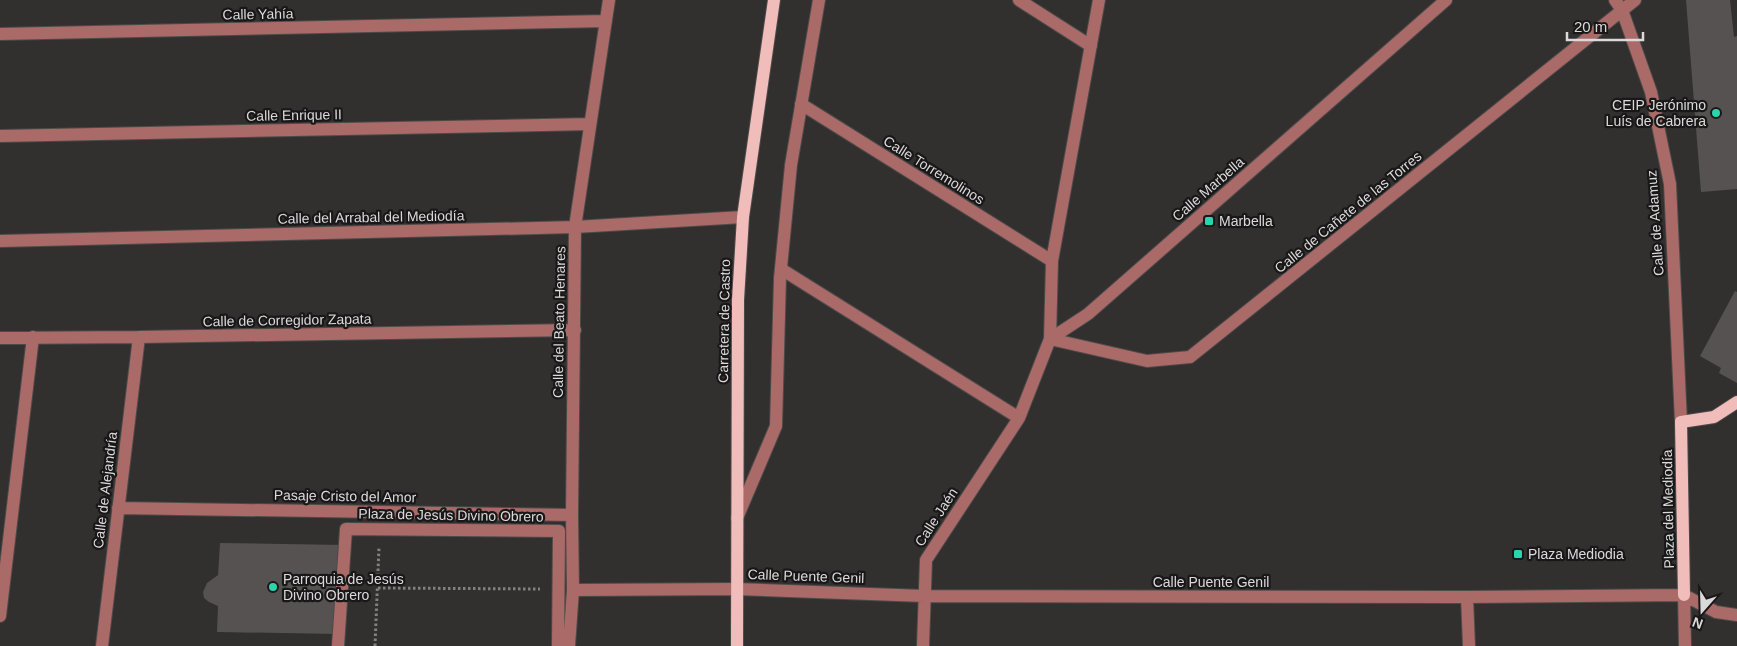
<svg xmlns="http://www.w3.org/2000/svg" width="1737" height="646" viewBox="0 0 1737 646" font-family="Helvetica,sans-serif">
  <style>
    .building { fill: #565252 }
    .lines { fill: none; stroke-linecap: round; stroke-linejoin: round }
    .minor-casing { stroke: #4d4a4a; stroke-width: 14 }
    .major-casing { stroke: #4d4a4a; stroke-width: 14 }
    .path { stroke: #838080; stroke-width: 3; stroke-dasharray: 2.5 2.5; stroke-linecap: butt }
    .minor { stroke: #a96a68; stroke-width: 12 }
    .major { stroke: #f1bdba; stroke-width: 12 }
    .poi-dot { fill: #28d5ad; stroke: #191818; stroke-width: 2 }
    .labels { text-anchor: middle; stroke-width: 4.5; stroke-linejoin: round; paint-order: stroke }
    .street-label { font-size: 14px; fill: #dbd9d9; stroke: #191818 }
    .poi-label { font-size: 14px; fill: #dbd9d9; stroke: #191818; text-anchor: start }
  </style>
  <rect width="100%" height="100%" fill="#322f2f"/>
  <path class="building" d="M1686,0h44l4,37 3,-1v153l-36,3z
    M1735,291l2,1v91l-18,-10 2,-5 -21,-12z
    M220,543l124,2 -6,89 -121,-2 1,-26 -9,-4 -5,-4 -1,-6 4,-9 11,-8z"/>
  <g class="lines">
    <g class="minor-casing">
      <path id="minor" d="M1019,0l72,46
        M1099,0l-47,261 -2,78 97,22 43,-4 445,-357
        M1615,0l7,10 29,82 19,92 11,238
        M0,34l606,-13
        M801,104l251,157
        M0,136l590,-12
        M0,241l575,-14 168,-10
        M781,269l238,149
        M0,338l139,-1 436,-7
        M118,508l454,7
        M737,518l39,-92 4,-148 11,-113 28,-165
        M573,590l164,-1 187,7 543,1 217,-2 32,17 21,3
        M1684,595l1,51
        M1467,597l2,49
        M0,616l33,-279
        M102,646l37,-309
        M338,646l8,-117 213,2 -1,115
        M569,646l4,-56 -1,-75 3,-288 34,-227
        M923,646l3,-86 93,-142 31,-79 38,-25 358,-314"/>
    </g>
    <g class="major-casing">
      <path id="major" d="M1684,595l-3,-173 33,-5 23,-15
        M737,646l1,-346 5,-83 31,-217"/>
    </g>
    <path class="path" d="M378,588l162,1
      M375,646l4,-99"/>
    <use href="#minor" class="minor"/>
    <use href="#major" class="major"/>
  </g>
  <g class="poi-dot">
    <circle cx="1716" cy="113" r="5"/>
    <rect x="1204" y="216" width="10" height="10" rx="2.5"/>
    <rect x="1513" y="549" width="10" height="10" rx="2.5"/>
    <circle cx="273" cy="587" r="5"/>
  </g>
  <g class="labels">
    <g class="street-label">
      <text transform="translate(258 14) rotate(-1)" y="5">Calle Yahía</text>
      <text transform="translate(294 115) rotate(-1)" y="5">Calle Enrique II</text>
      <text transform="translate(934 170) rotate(32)" y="5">Calle Torremolinos</text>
      <text transform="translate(1208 189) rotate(-41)" y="5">Calle Marbella</text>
      <text transform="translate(1348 212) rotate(-39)" y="5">Calle de Cañete de las Torres</text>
      <text transform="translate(371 217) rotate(-1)" y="5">Calle del Arrabal del Mediodía</text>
      <text transform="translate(1655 223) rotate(-94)" y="5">Calle de Adamuz</text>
      <text transform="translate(287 320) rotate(-1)" y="5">Calle de Corregidor Zapata</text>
      <text transform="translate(724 321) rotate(-89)" y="5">Carretera de Castro</text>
      <text transform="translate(559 322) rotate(-89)" y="5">Calle del Beato Henares</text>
      <text transform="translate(105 490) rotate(-83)" y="5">Calle de Alejandría</text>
      <text transform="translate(345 496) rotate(1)" y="5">Pasaje Cristo del Amor</text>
      <text transform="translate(1668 509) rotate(-91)" y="5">Plaza del Mediodía</text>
      <text transform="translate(451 515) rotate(1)" y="5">Plaza de Jesús Divino Obrero</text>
      <text transform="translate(936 517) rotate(-57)" y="5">Calle Jaén</text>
      <text transform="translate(806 576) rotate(2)" y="5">Calle Puente Genil</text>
      <text x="1211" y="587">Calle Puente Genil</text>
    </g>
    <g class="poi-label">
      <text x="1706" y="110" text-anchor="end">CEIP Jerónimo<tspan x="1706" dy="16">Luís de Cabrera</tspan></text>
      <text x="1219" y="226">Marbella</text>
      <text x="1528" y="559">Plaza Mediodia</text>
      <text x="283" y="584">Parroquia de Jesús<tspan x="283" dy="16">Divino Obrero</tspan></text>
    </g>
  </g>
  <g transform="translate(1702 611) rotate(200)" stroke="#191818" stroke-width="4" paint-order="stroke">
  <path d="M0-4L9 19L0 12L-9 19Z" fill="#dbd9d9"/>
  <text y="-8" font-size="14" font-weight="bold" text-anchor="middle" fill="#dbd9d9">N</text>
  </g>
  <path d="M1567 32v8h76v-8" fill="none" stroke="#dbd9d9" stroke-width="2.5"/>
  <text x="1574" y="32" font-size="15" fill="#dbd9d9" stroke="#191818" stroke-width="4" paint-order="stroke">20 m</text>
</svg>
